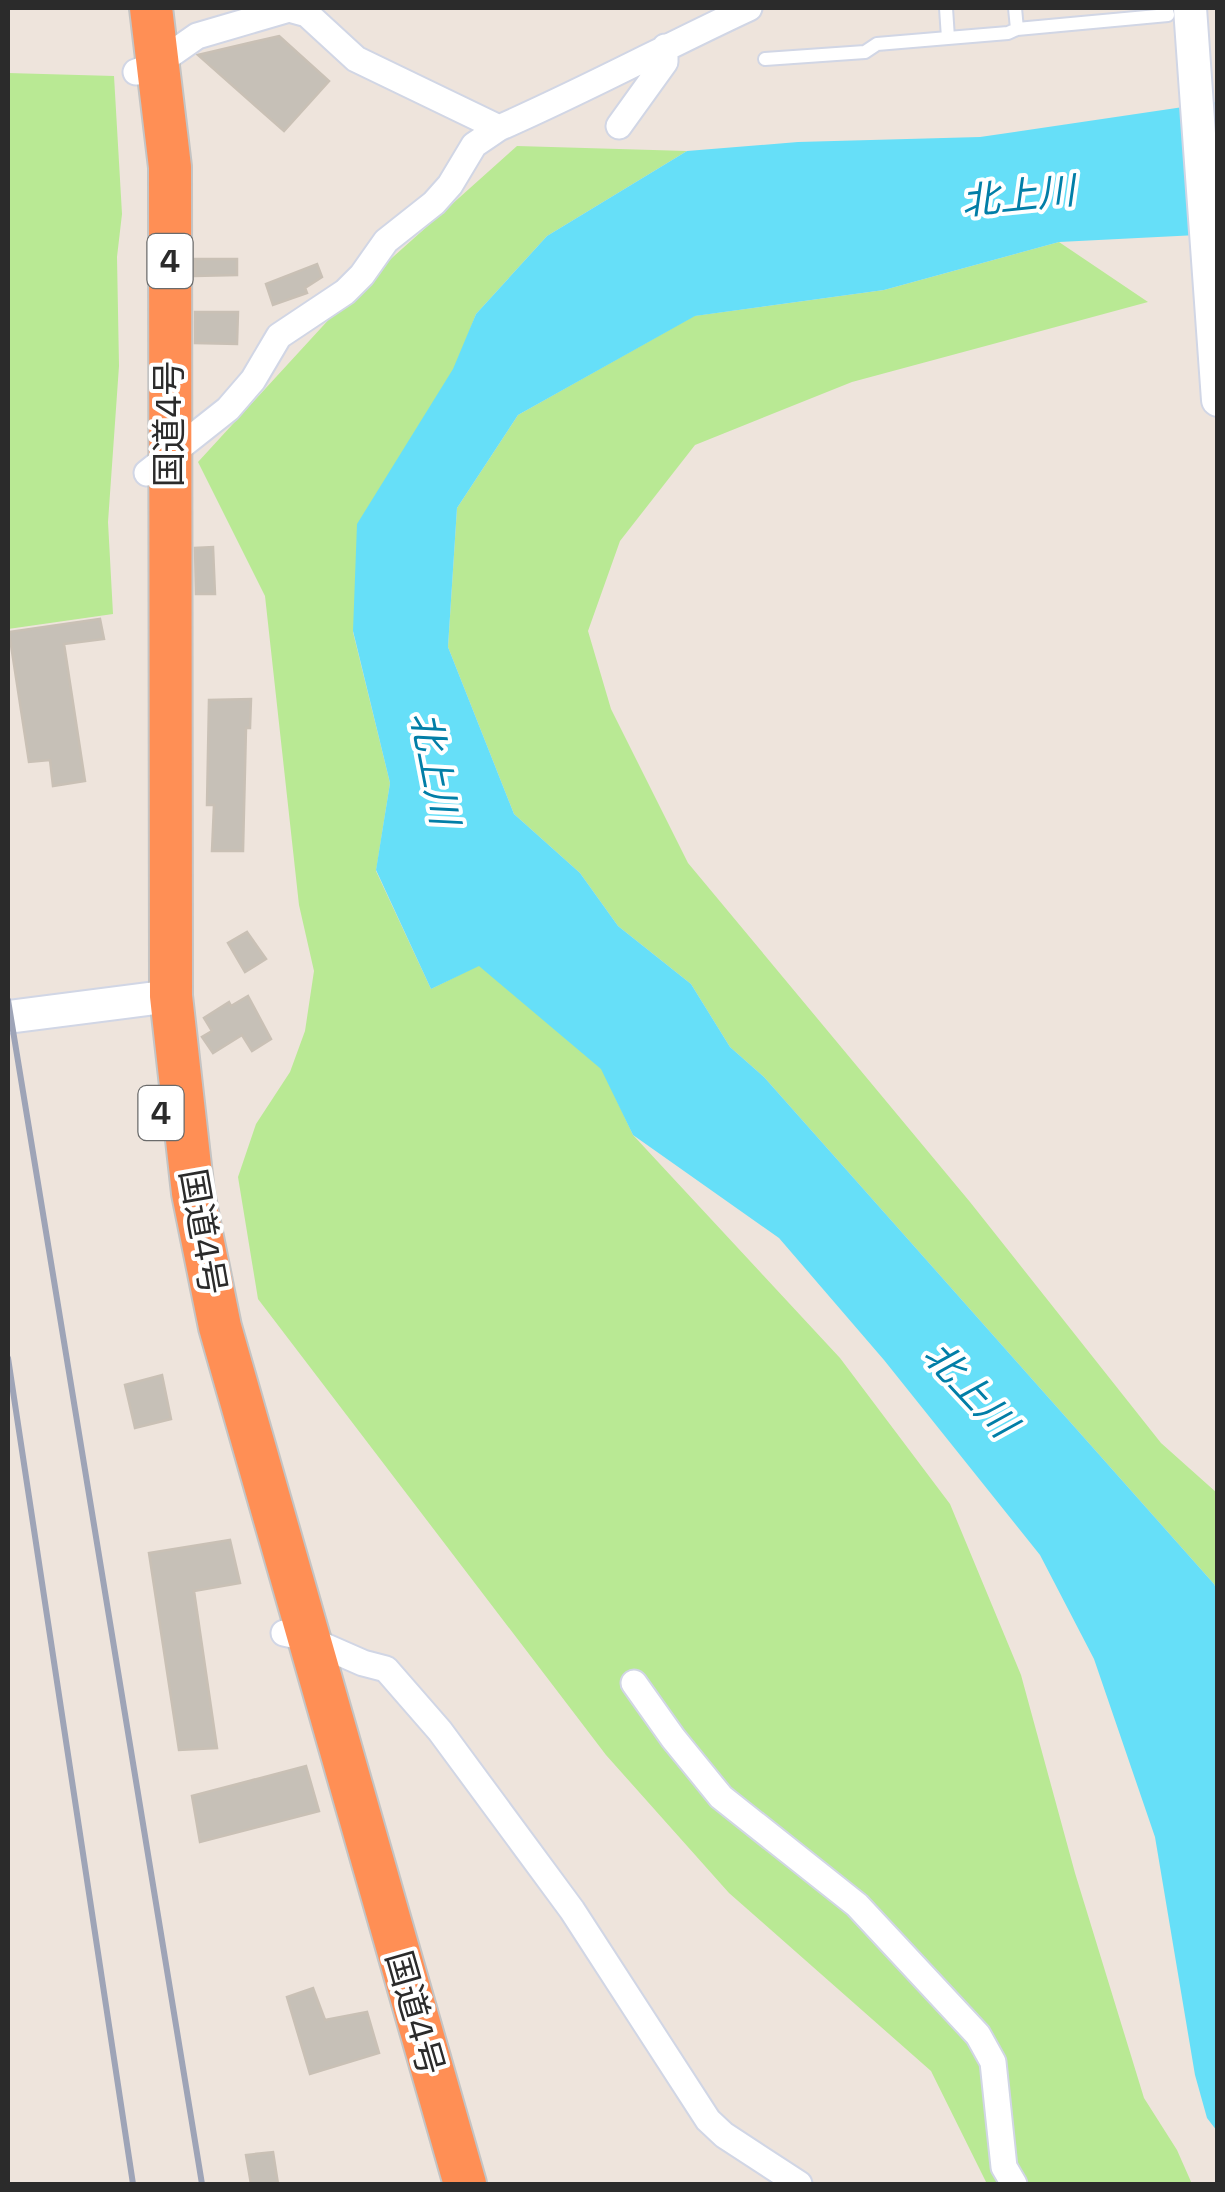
<svg xmlns="http://www.w3.org/2000/svg" width="1225" height="2192" viewBox="0 0 1225 2192" font-family="'Space Grotesk','Noto Sans JP',sans-serif">
  <style>
    .green { fill: #b9e994 }
    .water { fill: #66dff8 }
    .building { fill: #c6c0b7; stroke: #c9c0b5; stroke-width: 2.5 }
    .lines { fill: none; stroke-linecap: round; stroke-linejoin: round }
    .lane-casing { stroke: #d1d6e5; stroke-width: 16 }
    .street-casing { stroke: #d1d6e5; stroke-width: 29 }
    .secondary-casing { stroke: #d1d6e5; stroke-width: 36 }
    .highway-casing { stroke: #c4c4c4; stroke-width: 46 }
    .lane { stroke: #fff; stroke-width: 12 }
    .street { stroke: #fff; stroke-width: 25 }
    .secondary { stroke: #fff; stroke-width: 32 }
    .highway { stroke: #ff8f55; stroke-width: 42 }
    .rail { stroke: #9ea4b7; stroke-width: 6 }
    .labels { text-anchor: middle; stroke-width: 8; stroke-linejoin: round; paint-order: stroke }
    .shield { fill: #fff; stroke: #6b6b6b; stroke-width: 2.5 }
    .shield-label { font-size: 32px; font-weight: bold; fill: #2b2b2b }
    .street-label { font-size: 35px; fill: #2b2b2b; stroke: #fff }
    .water-label { font-size: 38px; font-style: italic; fill: #027ea7; stroke: #fff }
  </style>
  <rect width="100%" height="100%" fill="#eee4dc"/>
  <path class="green" d="M8,73l106,3 8,138 -5,43 2,109 -11,156 5,92 -105,15z
    M517,146l170,5 -140,85 -71,78 -123,318 37,151 -14,88 55,118 48,-24 123,104 31,66 207,223 110,146 71,171 54,198 69,225 33,52 15,34h-205l-56,-113 -202,-178 -123,-138 -348,-456 -20,-122 18,-53 34,-52 15,-41 9,-60 -15,-66 -34,-309 -67,-134 157,-171z
    M1059,242l89,60 -296,80 -157,63 -75,96 -32,90 23,78 77,154 282,339 191,241 56,50v100l-3,-9 -450,-507 -34,-30 -39,-63 -73,-58 -38,-53 -66,-59 -66,-167 9,-139 61,-93 176,-99 190,-26z"/>
  <path class="water" d="M1217,102v132l-158,8 -175,48 -189,26 -177,99 -61,93 -9,139 66,167 66,59 38,53 73,58 39,63 34,30 450,507 4,9 -1,538 -10,-13 -12,-43 -40,-238 -61,-178 -54,-104 -156,-195 -105,-122 -146,-103 -32,-66 -122,-103 -48,23 -55,-119 14,-87 -37,-152 4,-107 96,-155 23,-55 71,-78 140,-85 111,-9 182,-5z"/>
  <path class="building" d="M279,36l50,45 -45,50 -86,-76z
    M195,259h42v16l-42,1z
    M317,264l5,13 -17,11 2,5 -34,12 -7,-21z
    M195,312h43l-1,32 -42,-1z
    M213,547l2,47h-19l-1,-46z
    M100,619l4,20 -40,5 21,137 -32,5 -3,-26 -21,2 -20,-130z
    M251,699l-1,29h-4l-3,123h-31l2,-46h-7l2,-105z
    M247,932l19,27 -21,13 -17,-29z
    M248,996l23,43 -19,12 -10,-16 -29,18 -11,-16 10,-6 -8,-13 25,-16 2,4z
    M162,1375l9,44 -36,9 -10,-43z
    M230,1540l10,43 -46,8 23,157 -38,2 -30,-197z
    M306,1766l13,45 -119,31 -8,-46z
    M313,1988l12,32 42,-8 12,41 -69,21 -23,-77z
    M273,2152l5,32h-27l-5,-29z"/>
  <g class="lines">
    <g class="lane-casing">
      <path id="lane" d="M946,8l2,30 60,-5 9,-4
        M1015,8l2,21 151,-14 -2,-7
        M765,59l100,-7 12,-8 71,-6"/>
    </g>
    <g class="street-casing">
      <path id="street" d="M136,72l21,-8 40,-28 92,-27 18,5 49,45 143,69c85,-37 166,-81 250,-120
        M619,126l46,-64v-15
        M147,473l81,-64 25,-29 26,-44 66,-44 17,-17 24,-34 48,-38 16,-18 24,-40 25,-17
        M284,1633l22,5 57,25 23,6 54,62 132,179 136,210 16,15 75,49
        M634,1683l39,55 48,59 136,108 121,130 15,27 11,105 10,17"/>
    </g>
    <g class="secondary-casing">
      <path id="secondary" d="M1190,8l28,392
        M8,1017l163,-21"/>
    </g>
    <g class="highway-casing">
      <path id="highway" d="M151,8l19,159 1,829 22,197 27,134 245,857"/>
    </g>
    <use href="#lane" class="lane"/>
    <use href="#street" class="street"/>
    <use href="#secondary" class="secondary"/>
    <use href="#highway" class="highway"/>
    <path class="rail" d="M8,1000l194,1184
      M8,1358l125,826"/>
  </g>
  <g class="labels">
    <g class="shield">
      <rect x="147.5" y="234" width="45" height="54" rx="8"/>
      <rect x="138.5" y="1086" width="45" height="54" rx="8"/>
    </g>
    <g class="shield-label">
      <text x="170" y="272">4</text>
      <text x="161" y="1124">4</text>
    </g>
    <g class="street-label">
      <text transform="translate(169 424) rotate(-90)" y="12">国道4号</text>
      <text transform="translate(203 1232) rotate(80)" y="12">国道4号</text>
      <text transform="translate(415 2013) rotate(74)" y="12">国道4号</text>
    </g>
    <g class="water-label">
      <text transform="translate(1018 196) rotate(-6)" y="13">北上川</text>
      <text transform="translate(435 768) rotate(79)" y="13">北上川</text>
      <text transform="translate(970 1389) rotate(47)" y="13">北上川</text>
    </g>
  </g>
  <rect width="1225" height="2192" fill="none" stroke="#2b2b2b" stroke-width="20"/>
</svg>
